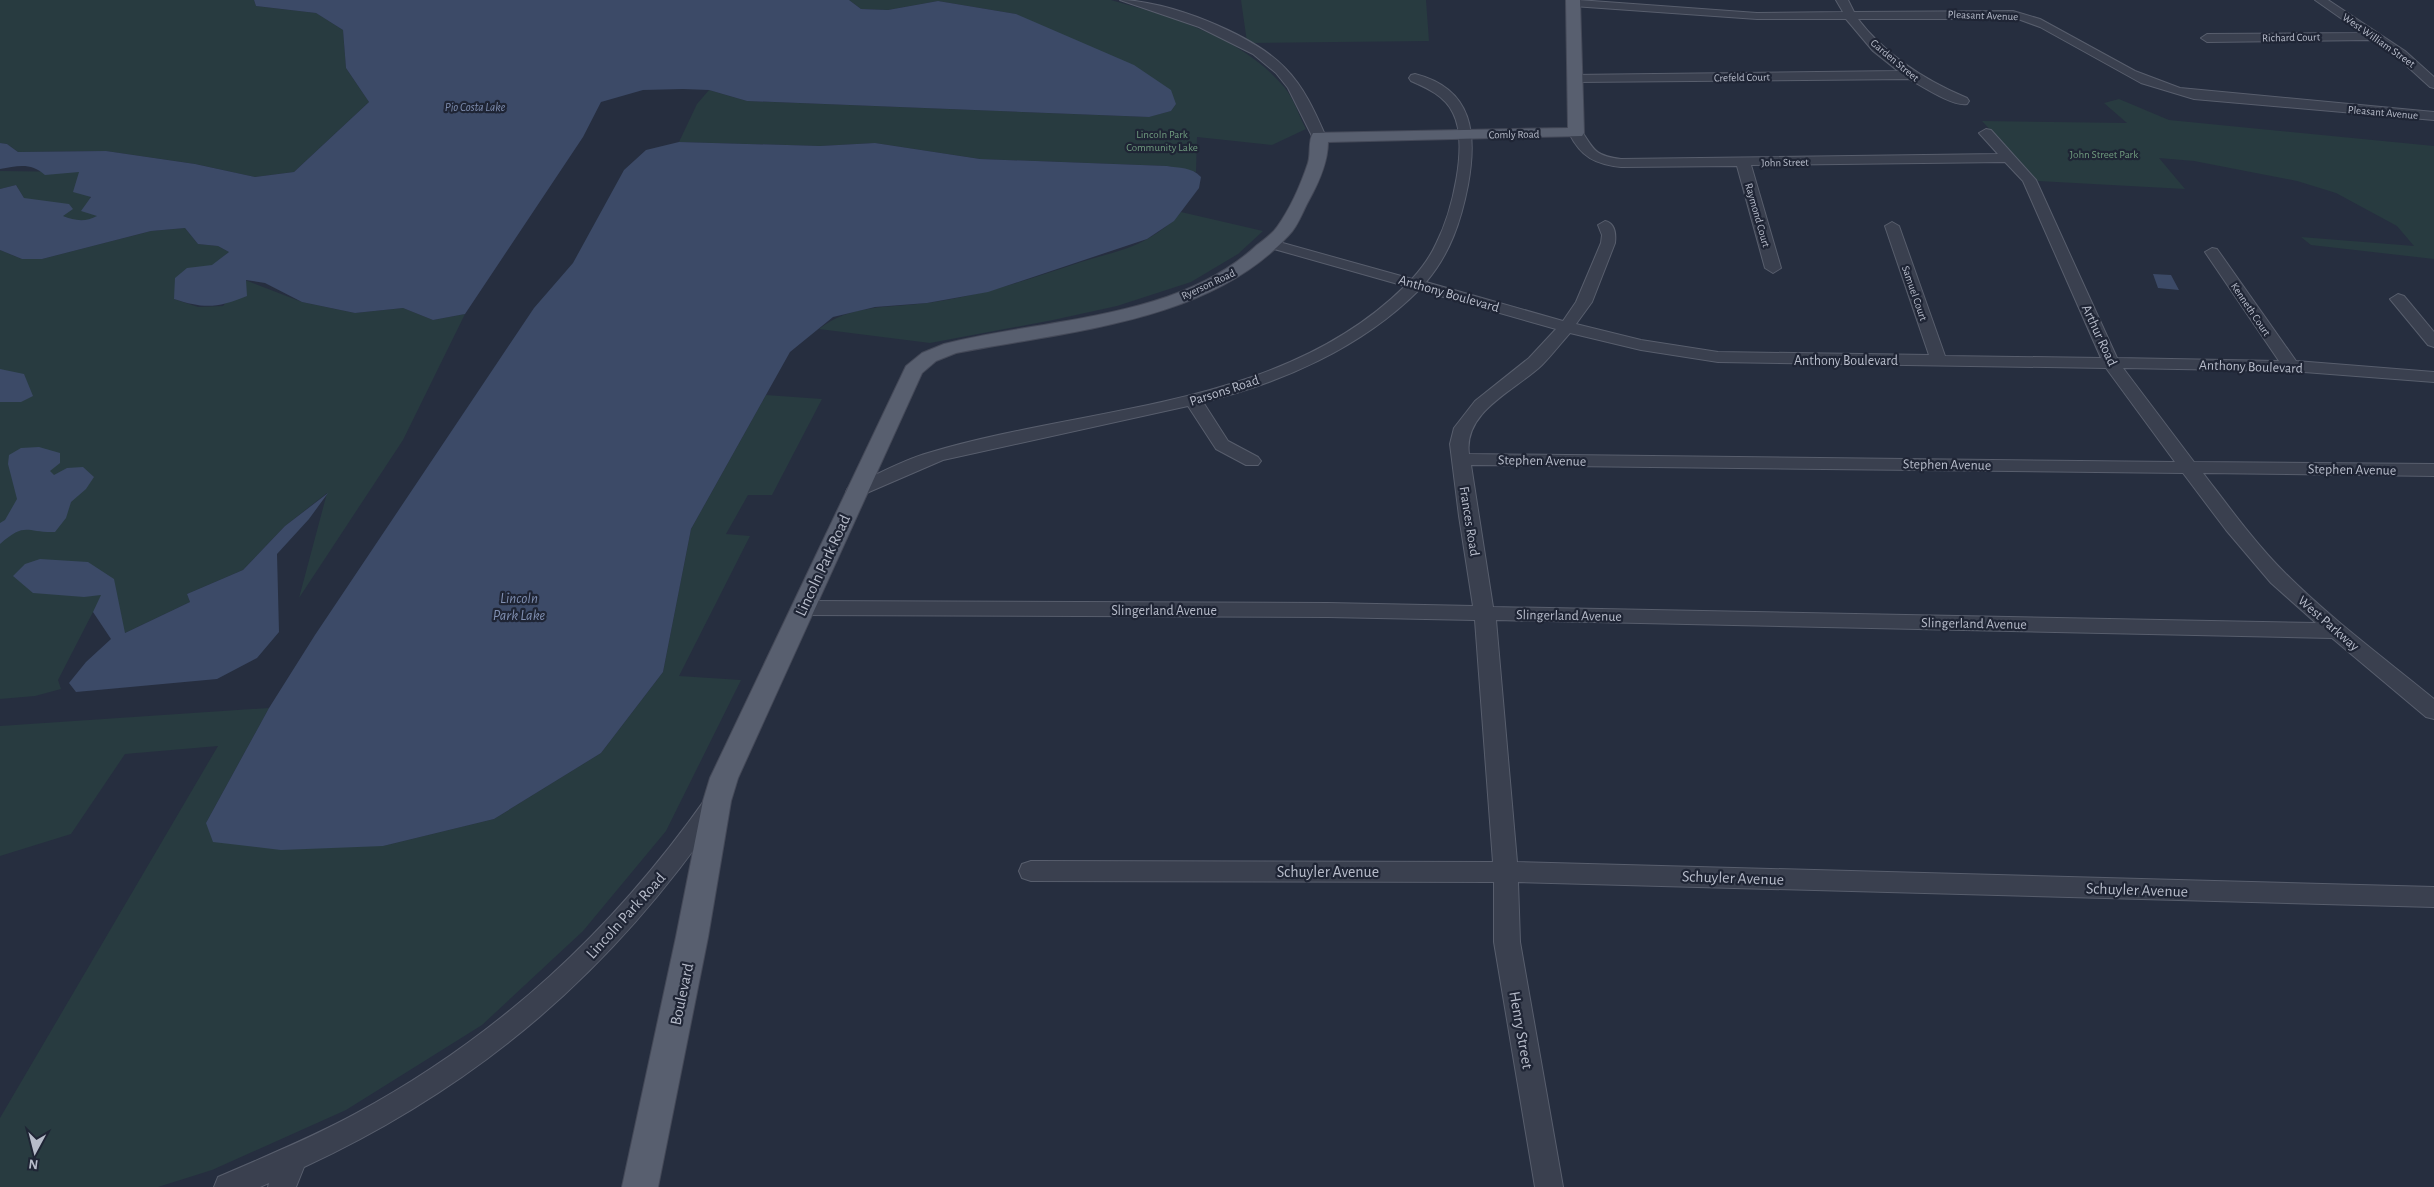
<svg xmlns="http://www.w3.org/2000/svg" width="2434" height="1187" viewBox="0 0 2434 1187" font-family="'Alegreya Sans',sans-serif">
  <style>
    .green { fill: #283b40 }
    .water { fill: #3c4a67 }
    .lines { fill: none; stroke-linecap: round; stroke-linejoin: round }
    .minor-casing { stroke: #585e6d; stroke-width: 2 }
    .major-casing { stroke: #444958; stroke-width: 2 }
    .minor { fill: #3a404f; fill-rule: evenodd }
    .major { fill: #585f6f; fill-rule: evenodd }
    .labels { text-anchor: middle; stroke-width: 4.5; stroke-linejoin: round; paint-order: stroke }
    .far-street-label { font-size: 11px; fill: #b7bcca; stroke: #1f2535 }
    .far-park-label { font-size: 11px; fill: #6f9a7e; stroke: #1f2535 }
    .far-water-label { font-size: 12px; font-style: italic; fill: #7f8eb0; stroke: #1f2535 }
    .street-label { font-size: 14px; fill: #b7bcca; stroke: #1f2535 }
    .water-label { font-size: 15px; font-style: italic; fill: #7f8eb0; stroke: #1f2535 }
    .near-street-label { font-size: 16px; fill: #b7bcca; stroke: #1f2535 }
  </style>
  <rect width="100%" height="100%" fill="#262e3f"/>
  <path class="green" d="M0,0h254l2,6 60,7 27,17 3,38 23,34 -75,70 -39,5 -60,-13 -89,-13 -88,1 -11,-8 -7,-1z
    M849,0h262c61,17 132,37 174,88 9,11 14,28 21,41l-34,16 -75,-8 -1,35 -29,-6 -187,-7 -105,-16 -55,3 -141,-4 18,-38 12,-14 38,11 401,16 23,-6 5,-7 -160,-90 -78,-13 -50,9 -27,-1z
    M1241,0h185l3,41 -179,2 -3,-1z
    M2119,99l50,21 265,26v113l-123,-14 -10,-8 113,9 -17,-20 -61,-33 -39,-12 -103,-20 -35,-3 26,31 -147,-8 -56,-60 145,2 -23,-20z
    M0,171l79,1 19,44 -10,5 -16,-1 -9,-4 -39,-18 -8,-13 -16,4z
    M1181,212l82,19 -25,23 -47,28 -74,24 -64,14 -123,23 -111,-14c31,-25 71,-21 108,-26 54,-7 103,-24 154,-41 22,-7 48,-12 68,-24 12,-7 23,-15 32,-26z
    M185,228l13,16 20,2 11,6 -55,47 24,8 25,-1 22,-26 57,22 53,11 48,-5 30,12 32,-6 -62,126 -104,158 28,-105 -42,33 -42,44 -56,24 3,8 -65,31 -32,-21 -35,68 3,9 -26,7 -35,3v-449l22,9h20l109,-28z
    M766,395l56,4 -50,96h-24l-22,39 24,2 -71,140 62,4 -75,151 -83,100 -101,94 -136,85 -134,60 -54,17h-158v-69l218,-372 -93,8 -54,80 -71,22v-130l269,-18 -63,115 177,23 111,-27 107,-66 62,-81 28,-143z"/>
  <path class="water" d="M254,0h595l12,9 27,1 50,-9 78,13 118,51 37,25 5,14 -5,7 -22,6 -402,-16 -38,-11 -26,-1 -40,1 -42,12 -18,35 -118,177 -32,6 -30,-12 -48,5 -53,-11 -37,-19 -19,-3 1,16c-29,12 -43,13 -73,3l1,-21 12,-10 25,-3 17,-13 -11,-6 -20,-2 -13,-16 -34,3 -109,28h-20l-22,-9v-61l16,-4 8,13 45,6 4,5 -10,7c12,5 23,6 34,0l-16,-5 10,-14 -18,-5 6,-20 -34,3c-14,-13 -28,-9 -45,-6v-26l7,1 11,8 88,-1 89,13 60,13 39,-5 75,-70 -23,-34 -3,-38 -27,-17 -60,-7z
    M679,142l141,4 55,-3 105,16 187,7c12,2 25,1 34,11l-2,11 -25,33 -27,18 -159,53 -61,11 -52,4 -42,10 -43,35 -99,177 -28,143 -62,81 -107,66 -111,27 -102,4 -68,-8 -7,-19 63,-115 46,-73 219,-327 39,-45 51,-93 22,-20z
    M2153,274l18,1 8,15 -21,-2z
    M0,369l24,5 9,22 -12,6h-21z
    M39,447l21,6v10l-10,8 4,4 13,-7 16,-1 11,10 -8,12 -15,13 -5,16 -11,14c-29,1 -29,-11 -55,12v-21l5,-3 12,-21 -9,-35 1,-9 12,-7z
    M328,493l-19,26 -32,35 2,78 -22,26 -40,21 -141,13 -7,-9 17,-21 25,-23 -18,-27 8,-17 -17,2 -51,-4 -20,-17 12,-12 15,-5 48,3 26,17 11,54 65,-31 -3,-8 56,-24 42,-44z"/>
  <g class="lines">
    <g class="minor-casing">
      <path id="minor" d="M1120,0c46,0 133,34 165,68 19,19 30,44 41,69l-2,3h-10l-26,-52 -12,-15 -23,-19 -54,-27z
        M1578,0l179,13 86,-1 -7,-12h12l6,12 159,-1 27,8 95,52 45,17 254,24v8l-240,-21 -53,-16 -101,-56 -22,-8h-160c28,37 67,61 109,79l2,3 -2,3c-14,3 -45,-18 -58,-25l-333,3 -4,-1 -2,-3 2,-3 326,-4 -25,-20 -27,-32h-89l-184,-13 -6,-3 2,-2z
        M2315,0h13l77,51 29,26v11l-4,-1 -33,-30 -25,-17 -165,2 -6,-4 6,-4 155,-1z
        M1415,74c59,15 62,61 53,111 -7,36 -18,69 -42,97l137,39 13,-19 25,-59 1,-8 -4,-10 7,-4c10,2 11,13 10,22l-23,59 -16,22 65,16 77,12 211,3 -44,-129 7,-4 7,4 46,130 156,2 -78,-177 -18,-19 -254,3 30,103 -8,5 -8,-5 -28,-102 -116,1c-26,-3 -40,-10 -52,-34l2,-3h10c13,20 14,26 40,29l377,-5 -19,-21 7,-4 5,1 45,50 81,178 162,3 -74,-109 7,-4 5,1 79,112 138,11v10l-143,-11 -168,-3 71,94 240,2v12l-231,-3c26,34 52,70 82,100 46,46 99,85 149,126v20l-8,-2 -94,-79 -836,-18 21,242 917,25v20l-916,-25 2,60 43,245h-28l-41,-245v-60l-463,-1 -9,-3 -3,-7 3,-7 9,-3 462,1 -18,-242 -147,-3 -526,-2 -7,-2 -3,-5 3,-5 7,-2 526,2 145,3 -14,-90 -9,-72 4,-16 21,-27 54,-43 27,-29 -137,-39c-58,58 -138,93 -216,112l25,39 30,16 3,4 -3,4h-12l-30,-16 -28,-43 -245,54 -88,38 -7,-2 -2,-4 2,-4c27,-12 52,-27 80,-35 158,-48 352,-43 477,-167l-138,-39 -2,-3 7,-4 140,39c10,-11 18,-22 24,-35 16,-31 33,-100 17,-131 -8,-17 -26,-25 -42,-32l-2,-3 2,-3zM1570,333l71,17 77,12 388,6 69,94 -706,-8c-6,-43 47,-64 73,-89 10,-10 19,-22 28,-32zM1471,465l712,8 43,57 45,53 45,40 -823,-16z
        M2398,294l6,2 30,36v15l-6,-2 -38,-46z
        M714,795l8,3 4,6 -4,6c-109,160 -241,275 -418,357l-8,20h-28l1,-4 -9,4h-46l4,-10c46,-20 93,-39 137,-63 144,-78 257,-183 351,-316z"/>
    </g>
    <g class="major-casing">
      <path id="major" d="M1566,0h14l4,133 -2,3 -254,6c0,21 -10,42 -20,60 -6,11 -10,24 -19,33 -80,88 -222,96 -333,118l-20,8 -14,12 -184,405 -7,23 -23,136 -50,250h-36l54,-250 27,-136 7,-23 196,-412 16,-13 22,-9c101,-26 233,-24 313,-99 7,-5 15,-11 20,-18 13,-18 24,-43 31,-64 3,-9 0,-23 5,-30l255,-5z"/>
    </g>
    <use href="#minor" class="minor"/>
    <use href="#major" class="major"/>
  </g>
  <g class="labels">
    <g class="far-street-label">
      <text transform="translate(1983 15) rotate(2)" y="4">Pleasant Avenue</text>
      <text transform="translate(2291 37) rotate(-1)" y="4">Richard Court</text>
      <text transform="translate(2379 40) rotate(35)" y="4">West William Street</text>
      <text transform="translate(1895 60) rotate(40)" y="4">Garden Street</text>
      <text transform="translate(1742 77) rotate(-1)" y="4">Crefeld Court</text>
      <text transform="translate(2383 112) rotate(5)" y="4">Pleasant Avenue</text>
      <text transform="translate(1514 134) rotate(-1)" y="4">Comly Road</text>
      <text transform="translate(1785 162) rotate(-1)" y="4">John Street</text>
      <text transform="translate(1758 215) rotate(74)" y="4">Raymond Court</text>
      <text transform="translate(1208 284) rotate(-25)" y="4">Ryerson Road</text>
      <text transform="translate(1915 293) rotate(71)" y="4">Samuel Court</text>
      <text transform="translate(2251 309) rotate(56)" y="4">Kenneth Court</text>
    </g>
    <g class="far-park-label">
      <text x="1162" y="138">Lincoln Park<tspan x="1162" dy="13">Community Lake</tspan></text>
      <text x="2104" y="158">John Street Park</text>
    </g>
    <g class="far-water-label">
      <text x="475" y="111">Pio Costa Lake</text>
    </g>
    <g class="street-label">
      <text transform="translate(1449 293) rotate(16)" y="5">Anthony Boulevard</text>
      <text transform="translate(2100 335) rotate(65)" y="5">Arthur Road</text>
      <text x="1846" y="365">Anthony Boulevard</text>
      <text transform="translate(2251 366) rotate(2)" y="5">Anthony Boulevard</text>
      <text transform="translate(1224 390) rotate(-18)" y="5">Parsons Road</text>
      <text transform="translate(1542 460) rotate(1)" y="5">Stephen Avenue</text>
      <text transform="translate(1947 464) rotate(1)" y="5">Stephen Avenue</text>
      <text transform="translate(2352 469) rotate(1)" y="5">Stephen Avenue</text>
      <text transform="translate(1470 521) rotate(81)" y="5">Frances Road</text>
      <text x="1164" y="615">Slingerland Avenue</text>
      <text transform="translate(1569 615) rotate(1)" y="5">Slingerland Avenue</text>
      <text transform="translate(1974 623) rotate(1)" y="5">Slingerland Avenue</text>
      <text transform="translate(2329 623) rotate(41)" y="5">West Parkway</text>
    </g>
    <g class="water-label">
      <text x="519" y="603">Lincoln<tspan x="519" dy="17">Park Lake</tspan></text>
    </g>
    <g class="near-street-label">
      <text transform="translate(822 565) rotate(-65)" y="6">Lincoln Park Road</text>
      <text x="1328" y="877">Schuyler Avenue</text>
      <text transform="translate(1733 877) rotate(2)" y="6">Schuyler Avenue</text>
      <text transform="translate(2137 889) rotate(2)" y="6">Schuyler Avenue</text>
      <text transform="translate(625 915) rotate(-48)" y="6">Lincoln Park Road</text>
      <text transform="translate(681 994) rotate(-78)" y="6">Boulevard</text>
      <text transform="translate(1522 1030) rotate(80)" y="6">Henry Street</text>
    </g>
  </g>
  <g transform="translate(35 1152) rotate(187)" stroke="#1f2535" stroke-width="4" paint-order="stroke">
  <path d="M0-4L9 19L0 12L-9 19Z" fill="#b7bcca"/>
  <text y="-8" font-size="14" font-weight="bold" text-anchor="middle" fill="#b7bcca">N</text>
  </g>
</svg>
